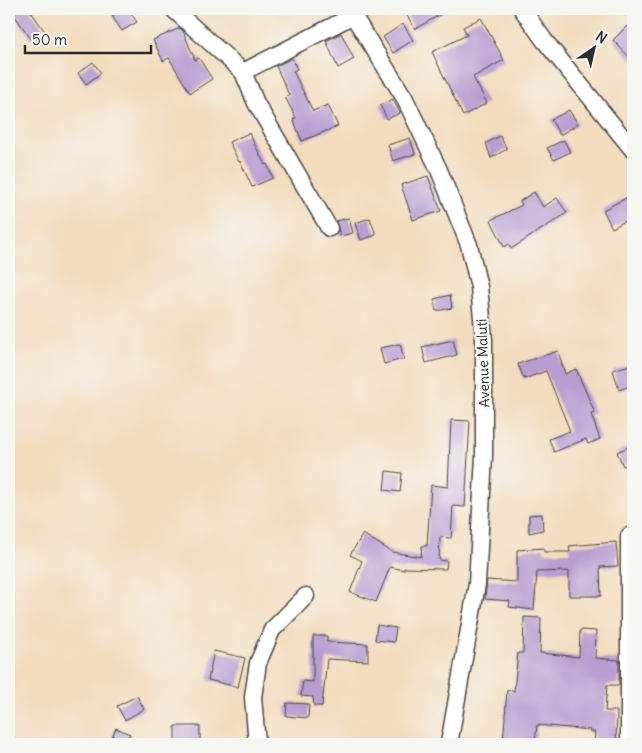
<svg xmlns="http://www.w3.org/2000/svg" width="642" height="753" viewBox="0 0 642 753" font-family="Delius,sans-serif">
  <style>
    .building { fill: #b89dd1 }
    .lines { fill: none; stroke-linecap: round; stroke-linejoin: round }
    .minor-casing { stroke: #494641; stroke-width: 19 }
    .minor { stroke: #fff; stroke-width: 16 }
    .labels { text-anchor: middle; stroke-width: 4.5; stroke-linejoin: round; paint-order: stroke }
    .street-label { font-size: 14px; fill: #2b2b2b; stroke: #f6f6f2 }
  </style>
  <rect width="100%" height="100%" fill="#f6f6f2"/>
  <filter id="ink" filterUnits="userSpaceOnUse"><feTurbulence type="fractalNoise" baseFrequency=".02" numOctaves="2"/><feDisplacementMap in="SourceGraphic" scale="10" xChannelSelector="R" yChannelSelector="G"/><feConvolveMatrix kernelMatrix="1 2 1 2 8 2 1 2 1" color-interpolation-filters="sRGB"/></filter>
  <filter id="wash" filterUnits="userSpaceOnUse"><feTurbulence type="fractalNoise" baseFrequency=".0096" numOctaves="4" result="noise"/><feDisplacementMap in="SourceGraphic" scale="20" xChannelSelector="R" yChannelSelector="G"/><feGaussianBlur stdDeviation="1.12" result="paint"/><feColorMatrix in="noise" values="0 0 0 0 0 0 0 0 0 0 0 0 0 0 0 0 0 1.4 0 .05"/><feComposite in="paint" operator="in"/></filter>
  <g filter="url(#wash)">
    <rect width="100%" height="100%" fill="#f3dcbd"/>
    <g id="blocks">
      <path class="building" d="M10,9h19l17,24 -13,9z
        M123,9h5l9,13 -15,9 -10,-15z
        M403,9h47l-35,20z
        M481,18l23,42 -31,17 14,26 -24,13 -31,-64 35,-17 -4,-8z
        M633,20v41l-20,-21z
        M403,24l10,16 -20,13 -10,-16z
        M180,28l3,3 12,29 4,-2 13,21 -22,14 -21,-35 -6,3 -10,-21z
        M341,33l13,26 -16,9 -12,-27z
        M292,58l5,11 -4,2 20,40 15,-6 10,21 -36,15 -9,-22 3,-1 -11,-21 4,-2 -13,-29z
        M93,62l8,11 -15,11 -8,-11z
        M393,99l7,14 -13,6 -7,-14z
        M569,110l9,14 -18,11 -9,-15z
        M249,133l16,32 2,-1 6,14 -21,9 -12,-26 -1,1 -10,-20z
        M500,136l7,13 -16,9 -5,-15z
        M410,138l5,16 -22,7 -5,-16z
        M564,140l6,12 -16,8 -7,-12z
        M428,176l13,35 -28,9 -12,-35z
        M534,192l9,15 14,-9 10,15 -56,36 -2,-5 -5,3 -13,-27 31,-15 -2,-4z
        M628,197l5,10v10l-21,11 -9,-18z
        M349,218l4,15 -13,3 -4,-15z
        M370,218l6,17 -15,5 -6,-17z
        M450,295l2,13 -16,3 -2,-12z
        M453,340l4,15 -31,8 -4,-16z
        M400,344l4,15 -20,5 -4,-16z
        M558,351l7,23 11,-5 19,44 -4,1 9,25 -12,5 -2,-5 -32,13 -5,-13 21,-8 -24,-60 -22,8 -6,-15z
        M633,364v21l-14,5 -6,-20z
        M451,420l19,1 -5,86 -12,-1 -2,32 -11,-1 -1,23 8,1 -1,8 -42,-1v2l-14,-3 -14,35 -26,-10 12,-31 -12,-6 13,-21 29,18 29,5 1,-11h5l4,-61 17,2z
        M633,445v17l-10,4 -6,-14z
        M386,471l16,2 -2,19 -16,-2z
        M542,514l1,16 -14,3v-18z
        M616,542l2,24 -18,1 1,29h-32v-25l-32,1 -3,38 -25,-3 1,-6 -25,-2 2,-19 30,2v-32l27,-2v4h26l-1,-6z
        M524,617l17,1 -1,35 39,4 1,-27 16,1 -1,27 24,2v25h-12l-2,26h12l-1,33h-22l1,-12h-5v-2l-53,-5 -2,19h-32l4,-54 7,1 4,-38h5z
        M377,625l19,3 -2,14 -19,-2z
        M313,636h14v6l41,2v17l-41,-2 -5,47h-8l-1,-9 -12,-1 2,-15 10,1z
        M214,651l31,7 -7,29 -30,-7z
        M137,696l7,13 -19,11 -8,-14z
        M287,703l22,1 -1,14 -22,-2z
        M175,726h25v18h-25z
        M116,728l14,6 -5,10h-16z"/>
    </g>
  </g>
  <g filter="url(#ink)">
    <use href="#blocks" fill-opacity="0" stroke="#494641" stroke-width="1"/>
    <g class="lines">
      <g class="minor-casing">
        <path id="minor" d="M173,9l70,63 13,31 73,125
          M349,9l55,88 35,73 30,75 10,42 5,52v117l-7,128 -28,160
          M522,9l22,31 89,110
          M243,72l111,-57
          M629,536v208
          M257,744l-4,-47 5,-34 14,-33 34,-34"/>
      </g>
      <use href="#minor" class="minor"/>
    </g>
  </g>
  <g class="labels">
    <g class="street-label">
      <text transform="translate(483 363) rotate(-92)" y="5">Avenue Maluti</text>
    </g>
  </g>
  <rect width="642" height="753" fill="none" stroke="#f6f6f2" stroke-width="30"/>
  <g transform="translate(594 48) rotate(34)" stroke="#f6f6f2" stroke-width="4" paint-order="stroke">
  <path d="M0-4L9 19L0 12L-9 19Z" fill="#2b2b2b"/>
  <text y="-8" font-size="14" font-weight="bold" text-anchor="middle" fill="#2b2b2b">N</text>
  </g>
  <path d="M25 45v8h126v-8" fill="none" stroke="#2b2b2b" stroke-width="2.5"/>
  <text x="32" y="45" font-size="15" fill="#2b2b2b" stroke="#f6f6f2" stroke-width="4" paint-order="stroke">50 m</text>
</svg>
